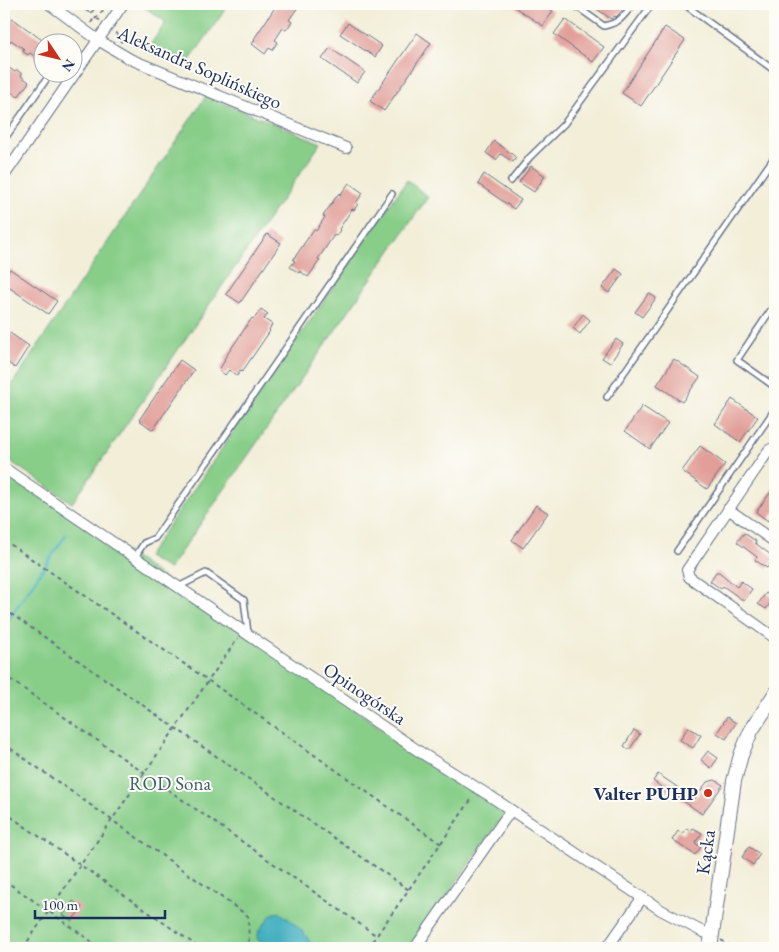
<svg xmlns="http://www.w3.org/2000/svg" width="779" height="952" viewBox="0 0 779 952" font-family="'EB Garamond',serif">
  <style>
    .green { fill: #88ce89; stroke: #527e74 }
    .water { fill: #42afbf; stroke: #2e6f8e }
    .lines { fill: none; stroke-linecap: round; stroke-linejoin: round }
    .stream { stroke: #42afbf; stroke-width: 2.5 }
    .building { fill: #e29f99 }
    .lane-casing { stroke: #667289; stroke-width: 8 }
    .street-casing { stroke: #667289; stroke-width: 12 }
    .secondary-casing { stroke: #667289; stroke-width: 16 }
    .path { stroke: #667289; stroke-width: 2; stroke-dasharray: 4 4; stroke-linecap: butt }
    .lane { stroke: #fff; stroke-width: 5 }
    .street { stroke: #fff; stroke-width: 10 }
    .secondary { stroke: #fff; stroke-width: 14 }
    .poi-dot { fill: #c8321e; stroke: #fdfcf7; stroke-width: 2 }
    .labels { text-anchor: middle; stroke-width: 4; stroke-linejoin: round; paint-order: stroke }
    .street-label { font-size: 19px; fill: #1b2f5e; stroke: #fdfcf7 }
    .park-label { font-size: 19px; fill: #3c5f6b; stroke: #fdfcf7 }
    .poi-label { font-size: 19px; font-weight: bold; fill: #1b2f5e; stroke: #fdfcf7; text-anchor: end }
  </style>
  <rect width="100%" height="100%" fill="#fdfcf7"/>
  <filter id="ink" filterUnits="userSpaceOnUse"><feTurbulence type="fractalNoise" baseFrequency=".02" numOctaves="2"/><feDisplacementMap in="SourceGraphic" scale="10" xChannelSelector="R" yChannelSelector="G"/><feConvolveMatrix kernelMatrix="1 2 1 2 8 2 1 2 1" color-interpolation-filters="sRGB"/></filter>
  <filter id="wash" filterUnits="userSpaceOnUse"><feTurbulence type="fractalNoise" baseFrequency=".0096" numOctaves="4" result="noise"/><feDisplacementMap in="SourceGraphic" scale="20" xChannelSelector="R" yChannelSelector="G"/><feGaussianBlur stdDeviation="1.12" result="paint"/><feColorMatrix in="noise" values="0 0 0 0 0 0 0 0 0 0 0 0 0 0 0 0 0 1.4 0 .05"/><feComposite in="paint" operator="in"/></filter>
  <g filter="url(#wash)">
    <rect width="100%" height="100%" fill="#f2eed8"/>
    <path class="green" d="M140,4h89l-41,59 -42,-12 20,-29z
      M206,96l115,47 -249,360 -68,-46v-61z
      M407,180l21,17 -259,372 -22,-12z
      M4,468l501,345 -95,135h-406z"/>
    <path class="water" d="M279,912c13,9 25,18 32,32l-3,4h-40l-11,-9 2,-9 13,-16z"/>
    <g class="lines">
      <path class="stream" d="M4,626l62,-91"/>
    </g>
    <g id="blocks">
      <path class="building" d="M280,4h20l-11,16 3,2 -6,8 -3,-2 -8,12 3,2 -6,8 -3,-2 -4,6 -13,-10 3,-4 -1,-1 22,-33 2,1z
        M510,4h32l11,7 -10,15z
        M601,4h26l-9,11 -2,2 -1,-1 -4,3 -14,-10z
        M4,12l38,28v22l-12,-9 -2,2 -6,-4 2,-2 -13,-9 -1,2 -6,-4z
        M565,19l39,28 -11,15 -39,-28z
        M348,23l34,23 -7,11 -35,-23z
        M665,27l20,13 -44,66 -19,-13z
        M417,33l14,10 -47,68 -14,-10z
        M330,48l35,24 -8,11 -35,-24z
        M4,64l11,8 2,-2 5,4 -1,2 8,6 -11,15 -14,-10z
        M494,141l18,13 4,4 -3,4 -12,-8 -5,6 -10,-7z
        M531,166l14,10 -11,16 -15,-10z
        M484,174l37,26 -7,9 -36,-25z
        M349,183l14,10 -7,10 2,1 -4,6 -2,-1 -13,20 1,1 -4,6 -2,-1 -16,24 2,1 -12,17 -8,-6 -1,2 -9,-6 5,-6 -2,-1 21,-31 2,2 9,-14 -2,-1 16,-23 1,2z
        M267,234l14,9 -41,60 -14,-9z
        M10,269l47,32 -9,13 -44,-30v-5z
        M616,269l7,5 -14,19 -7,-5z
        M649,293l7,5 -14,19 -7,-5z
        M261,309l7,5 -4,5 8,5 -3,6 1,1 -28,41 -2,-2 -3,6 -8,-6 -4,5 -6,-5 6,-10 -1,-1 28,-41 2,1z
        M583,314l7,6 -10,14 -7,-6z
        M4,329l25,17 -14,22 -11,-8z
        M616,339l7,5 -13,19 -8,-5z
        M674,359l26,18 -18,25 -25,-17z
        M180,360l14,10 -41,60 -14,-10z
        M732,399l26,18 -18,25 -25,-18z
        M642,406l26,17 -18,26 -25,-18z
        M700,446l25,18 -18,25 -25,-18z
        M775,486v25l-7,10 -12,-9z
        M536,505l12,8 -25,35 -11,-8z
        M744,533l12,8 -1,2 20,15 -8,10 -12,-8 2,-3 -20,-15z
        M716,572h3l18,15 4,-6 11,8 -8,12 -21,-15 -2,3 -11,-8z
        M766,593l8,5 -8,11 -8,-5z
        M727,717l9,6 -10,16 -9,-6z
        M688,727l13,8 -8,13 -13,-8z
        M634,730l6,4 -11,16 -5,-4z
        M708,751l10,7 -7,10 -10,-8z
        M658,774l37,25 12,-17 8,-2 8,5 -21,29 -33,-23 -1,1 -15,-11z
        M687,828l4,3 2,-3 9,5 -7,10 6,4 -6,8 -23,-15 6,-9 5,3z
        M749,847l11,7 -7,11 -11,-8z
        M73,901l9,6 -10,14 -9,-6z"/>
    </g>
  </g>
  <g filter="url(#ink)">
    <use href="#blocks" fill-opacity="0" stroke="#667289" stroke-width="1"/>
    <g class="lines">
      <g class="lane-casing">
        <path id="lane" d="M81,4l9,5 4,-5
          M573,4l31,22c17,-4 19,-9 29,-22
          M684,4l91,67
          M6,137l42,-60
          M511,181l19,-24 34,-33 88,-120
          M775,304l-38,56 38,27
          M607,397l168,-241
          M677,551l98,-142
          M135,557l9,-14 11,-5 237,-344
          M178,587l28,-14 38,27 4,33"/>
      </g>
      <g class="street-casing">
        <path id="street" d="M49,4l49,36 32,19 216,89
          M4,176l119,-172
          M775,447l-6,3 -82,120 2,7 86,61
          M4,468l416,284 70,44 171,114 40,21 11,4
          M728,509l47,33
          M415,948l96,-138
          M607,948l35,-50"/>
      </g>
      <g class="secondary-casing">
        <path id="secondary" d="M710,948l24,-167 7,-26 10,-24 24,-37"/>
      </g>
      <path class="path" d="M95,19l14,-15
        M91,23l2,-3 4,-1 3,1
        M116,32l6,11
        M4,540l205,141 232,163
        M4,609l405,281
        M4,675l373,261
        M4,744l244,172 1,27 8,5
        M4,812l196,136
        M4,880l97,68
        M721,940l13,8
        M23,948l215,-310
        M368,948l105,-151"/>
      <use href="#lane" class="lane"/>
      <use href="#street" class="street"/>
      <use href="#secondary" class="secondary"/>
    </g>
  </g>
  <circle class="poi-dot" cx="708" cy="793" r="5"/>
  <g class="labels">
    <g class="street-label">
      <text transform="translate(200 67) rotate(24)" y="7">Aleksandra Soplińskiego</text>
      <text transform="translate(365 693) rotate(34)" y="7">Opinogórska</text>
      <text transform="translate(705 852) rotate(-82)" y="7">Kącka</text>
    </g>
    <g class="park-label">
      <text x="170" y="790">ROD Sona</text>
    </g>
    <g class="poi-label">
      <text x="698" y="800">Valter PUHP</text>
    </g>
  </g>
  <rect width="779" height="952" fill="none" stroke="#fdfcf7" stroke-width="20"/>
  <g transform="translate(58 58) rotate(125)"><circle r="24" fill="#fdfcf7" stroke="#a3aaba"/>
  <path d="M0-4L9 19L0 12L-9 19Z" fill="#c8321e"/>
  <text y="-8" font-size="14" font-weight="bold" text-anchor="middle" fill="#1b2f5e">N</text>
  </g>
  <path d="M35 910v8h130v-8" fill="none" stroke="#1b2f5e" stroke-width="2.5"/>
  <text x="42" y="910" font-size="15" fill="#1b2f5e" stroke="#fdfcf7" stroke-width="4" paint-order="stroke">100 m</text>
</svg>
